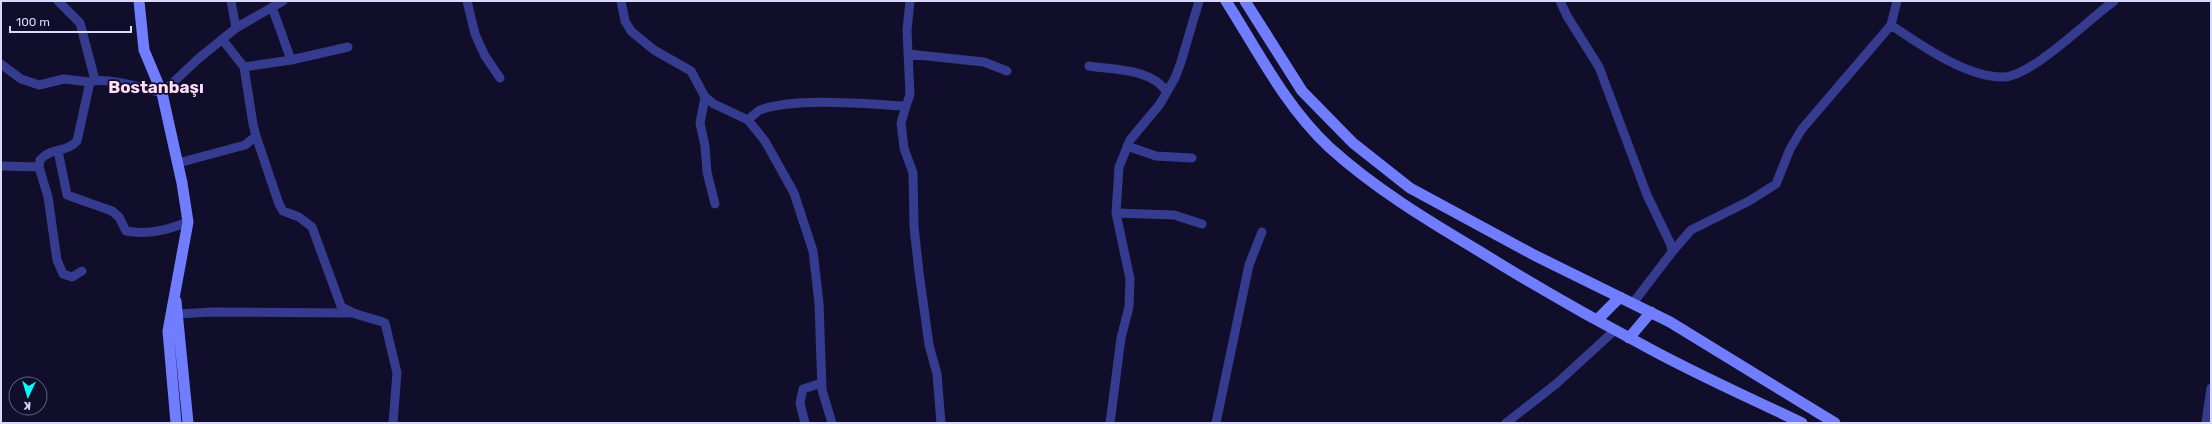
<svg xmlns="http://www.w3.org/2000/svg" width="2212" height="424" viewBox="0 0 2212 424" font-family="Rubik,sans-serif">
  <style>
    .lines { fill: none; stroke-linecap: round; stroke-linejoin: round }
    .minor { stroke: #353c8f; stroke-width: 9 }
    .secondary { stroke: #707dff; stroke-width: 11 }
    .labels { text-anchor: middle; stroke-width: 3.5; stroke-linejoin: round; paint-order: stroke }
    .district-label { font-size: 17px; font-weight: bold; fill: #ffdbf6; stroke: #100e2b }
  </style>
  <rect width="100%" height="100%" fill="#100e2b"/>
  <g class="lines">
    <path class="minor" d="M58,1l22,22 15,57
      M231,1l5,27
      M467,1l8,33 10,22 15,22
      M621,1l4,20 6,10 23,19 37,21 14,26 9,7 34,16 17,21 29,52 19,58 6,52 3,87 10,33
      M1560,1l7,15 32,51 48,128 24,50 1,7 -39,51
      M272,7l19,53 57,-13
      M1891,25l6,-24
      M908,54l76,8 23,9
      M1,64l20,15 18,6 25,-6 26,3
      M1089,66c25,4 62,2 78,26
      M244,67l47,-7
      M705,97l-5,26 5,23 2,26 8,32
      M906,106l-5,17 3,25 9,25 1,54 5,45 10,73 8,29 4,49
      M748,120c4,-3 8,-8 12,-10 37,-13 107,-6 146,-4l4,-11 -3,-65 3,-29
      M256,136l23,68 4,7 16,6 13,10 29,79c12,10 29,11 44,17l12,50 -4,50
      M1127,146l29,10 36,2
      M58,151l9,44 45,16 7,6 7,14c23,4 41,-1 62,-9
      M178,163l67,-18 11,-9 -3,-12 -9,-57 -22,-28
      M1,166l38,1
      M1116,213l58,2 28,9
      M1672,252l19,-22 58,-29 27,-17 14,-35 12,-20 89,-104c30,20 76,53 113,52 28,-1 85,-58 110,-76
      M82,271l-10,6 -9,-3 -6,-14 -9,-63 -9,-30 1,-7c13,-14 24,-6 37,-19l13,-59c16,-6 56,7 72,11l36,-34 38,-31 47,-27
      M178,314l34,-2 137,1
      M805,423l-5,-20 3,-14 19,-6
      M1110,423l11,-85 8,-31 1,-28 -14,-66 3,-46 11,-27 30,-36 15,-26 6,-16 18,-61
      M1216,423l33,-158 13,-33
      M1506,423l50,-39 59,-54
      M2206,423l5,-35"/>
    <path class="secondary" d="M139,1l5,49 18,43 20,90 6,39 -20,109 8,92
      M1226,1c32,50 59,105 103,146 45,41 98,73 150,104 53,33 107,64 162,93 52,29 107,53 161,79
      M1245,1l57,90 51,52 57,45 124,67 136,67 165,101
      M176,301l12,122
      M1597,320l23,-23
      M1629,338l22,-26"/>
  </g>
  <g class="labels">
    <g class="district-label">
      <text x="156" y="93">Bostanbaşı</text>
    </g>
  </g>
  <rect width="2212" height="424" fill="none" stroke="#d9d9ff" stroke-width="4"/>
  <g transform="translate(28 396) rotate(184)"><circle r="19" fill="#100e2b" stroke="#605f80"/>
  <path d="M0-3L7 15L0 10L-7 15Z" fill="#05fffb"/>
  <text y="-6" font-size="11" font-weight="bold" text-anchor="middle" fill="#d9d9ff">K</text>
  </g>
  <path d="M10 26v6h121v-6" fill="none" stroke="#d9d9ff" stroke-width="2"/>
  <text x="16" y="26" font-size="12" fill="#d9d9ff" stroke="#100e2b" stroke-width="3" paint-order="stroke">100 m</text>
</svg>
